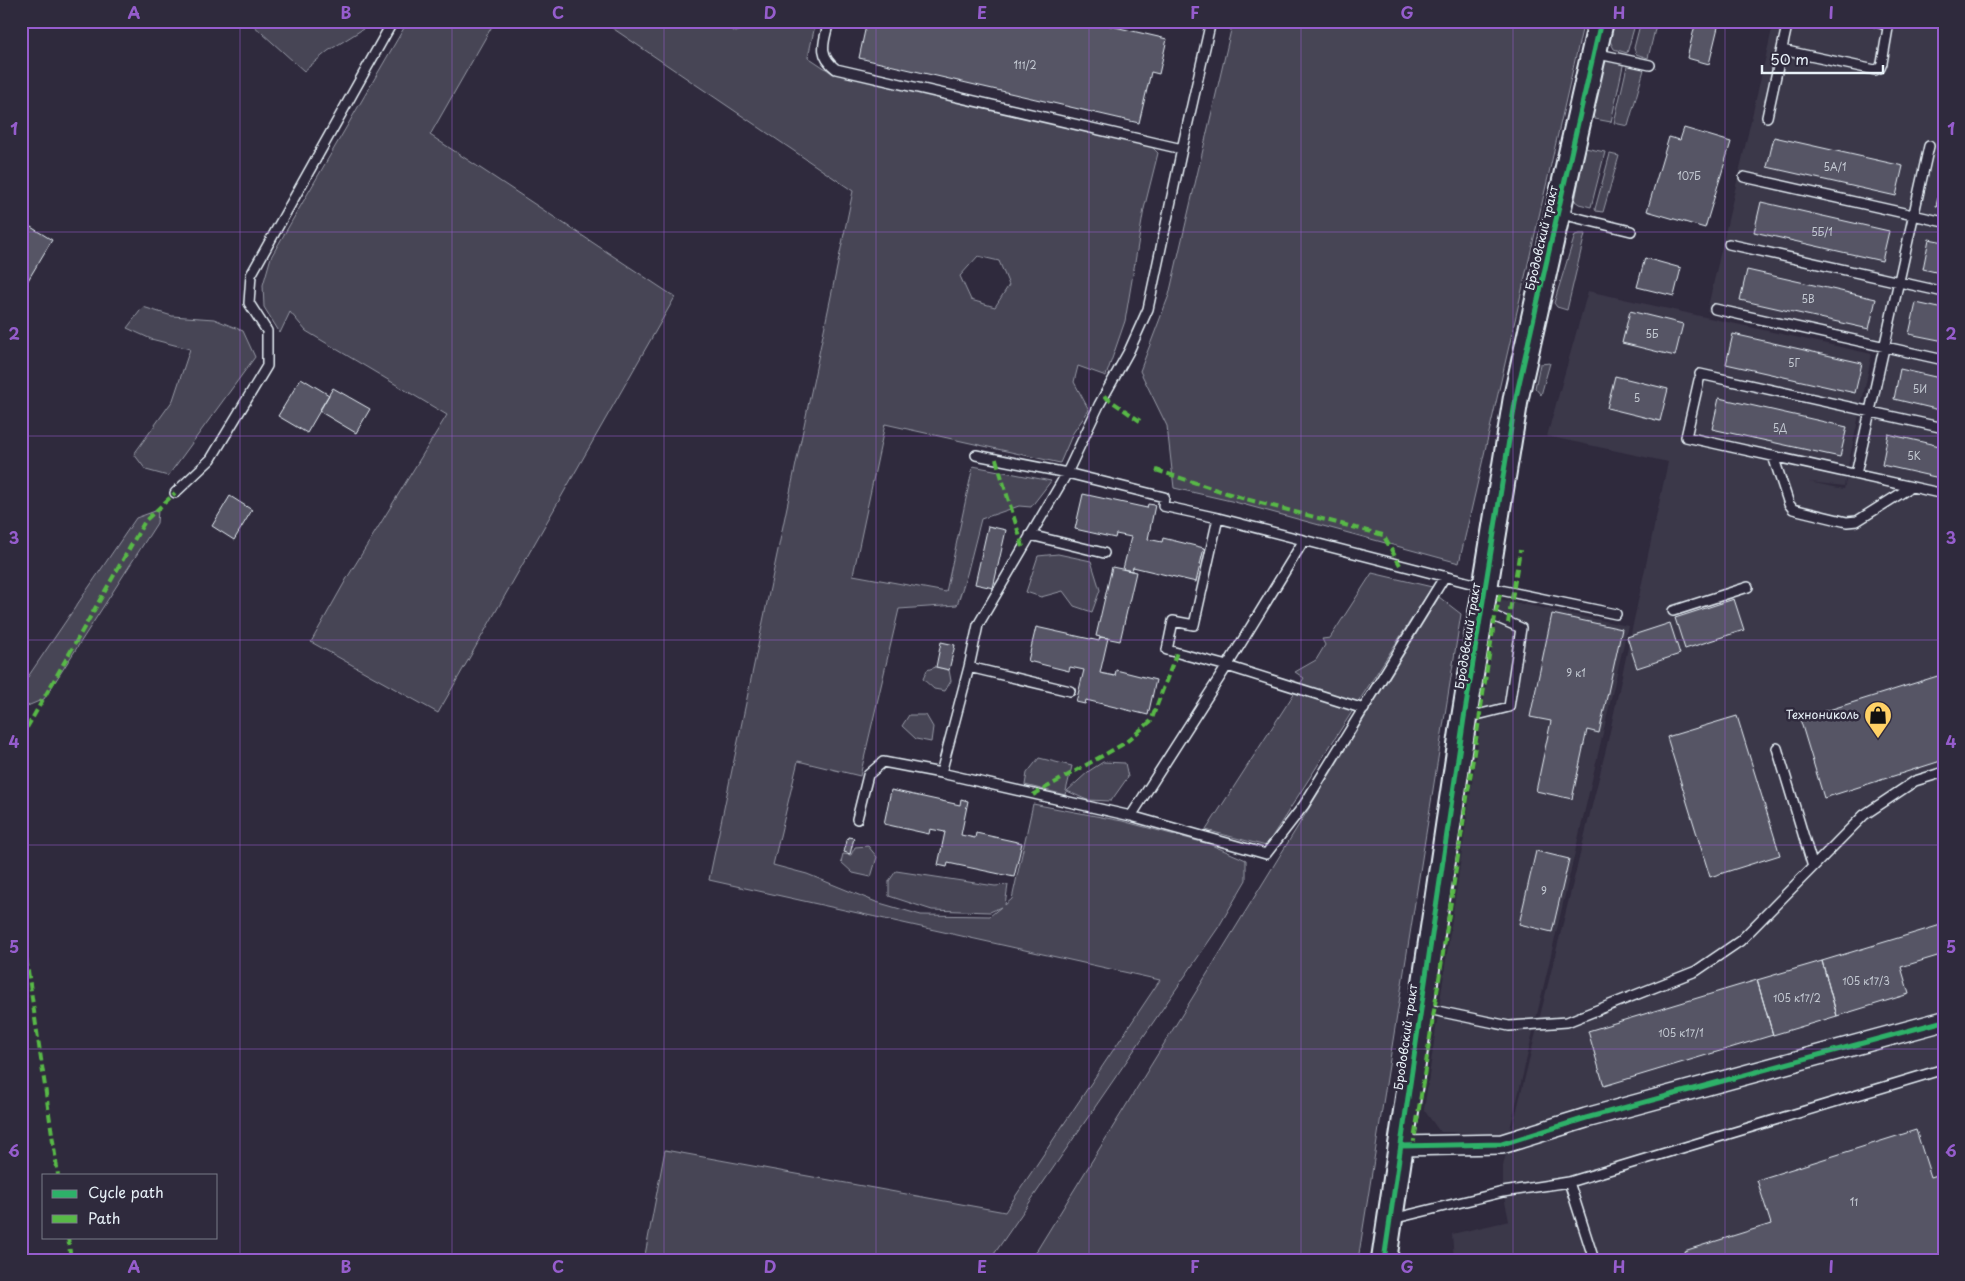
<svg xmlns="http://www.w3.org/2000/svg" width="1965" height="1281" viewBox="0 0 1965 1281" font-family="'Playpen Sans',sans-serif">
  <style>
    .built { fill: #3b3749 }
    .green { fill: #464455; stroke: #979aa6; fill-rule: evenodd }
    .building { fill: #575565; stroke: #e8f1f8 }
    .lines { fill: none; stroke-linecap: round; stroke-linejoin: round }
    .service-casing { stroke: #e8f1f8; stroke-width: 12 }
    .minor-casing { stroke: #e8f1f8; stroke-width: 22 }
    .tertiary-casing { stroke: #e8f1f8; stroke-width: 28 }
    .service { stroke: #2f2a3d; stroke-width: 9 }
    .minor { stroke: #2f2a3d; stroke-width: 19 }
    .tertiary { stroke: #2f2a3d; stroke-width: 24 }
    .quiet { stroke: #58b947; stroke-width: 4; stroke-dasharray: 8 4; stroke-linecap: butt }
    .cycleway-casing { stroke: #2f2a3d; stroke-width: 8 }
    .cycleway { stroke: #2db169; stroke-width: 5 }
    .grid { fill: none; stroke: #965dcd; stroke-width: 1; stroke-opacity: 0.55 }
    .labels { text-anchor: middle; stroke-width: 5; stroke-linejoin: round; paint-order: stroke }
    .number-label { font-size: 10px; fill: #c4cad3 }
    .street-label { font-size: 12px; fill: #e8f1f8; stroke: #2f2a3d }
    .poi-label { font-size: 12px; fill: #e8f1f8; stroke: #2f2a3d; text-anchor: end }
    .neatline { fill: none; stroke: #965dcd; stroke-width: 2 }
    .grid-label { font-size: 16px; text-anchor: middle; font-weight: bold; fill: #965dcd }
  </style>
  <rect width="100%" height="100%" fill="#2f2a3d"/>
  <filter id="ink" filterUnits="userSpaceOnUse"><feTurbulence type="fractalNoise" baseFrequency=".02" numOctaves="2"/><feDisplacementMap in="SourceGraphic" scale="10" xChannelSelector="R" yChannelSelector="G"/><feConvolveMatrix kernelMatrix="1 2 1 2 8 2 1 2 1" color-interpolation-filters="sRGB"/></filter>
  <g filter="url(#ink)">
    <path class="built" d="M1774,21h170v1239h-490l-2,-26 57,-13 -6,-29v-26l104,-421 61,-283 -121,-26 41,-145 284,63 -28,132 -35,-4 35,7 33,-140 -170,-38z
      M1499,599l129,27 -119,508 -69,-2 -16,-22z"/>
    <path class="green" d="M235,21h127l1,8 -35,22 -24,20 -52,-47z
      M408,21h87l-65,114 245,162 -237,416 -127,-71 36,-64 100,-163 -141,-84 -16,-19 -10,21 -16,-26 -1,-22 8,-28z
      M602,21h110l24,11 11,-4v-7h69l-8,36 24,16 318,72 8,8 -14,56 -19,112 -19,55 -28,-10 -4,16 15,28 -16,23 -13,30 -175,-39 -32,151 93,17 27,-126 78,15 -20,26 -12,-1 -38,13 -14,55 -10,31 -58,4 -39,167 -62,-15 -25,104 34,9 69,28 45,13 69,1 11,-9 -11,5 -58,-2 -43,-14v-15l7,-10 99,15 13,-1 -3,20 7,-6 21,-95 89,17 87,23 37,16v20l-28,48 -228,332h-346l21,-110 340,62 155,-232 -451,-100 144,-689zM978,256l21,5 10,24 -14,22 -24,-7 -11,-24z
      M1228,21h356l-125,542 -228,-62 -57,-13 -7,-62 -27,-55 29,-76 62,-265z
      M1615,21h21l-9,32 -13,-4 -4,-8z
      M1641,21h16l-9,37 -12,-4 -2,-6z
      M1605,57l19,4 -13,61 -16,-3 -3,-5z
      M1628,62l17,4 -17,60 -14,-3z
      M1585,148l20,4 -14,55 -12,-3 -4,-3z
      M1610,154l9,2 -16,56 -7,-1 -1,-2z
      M1579,234h6l-18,76 -10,-3 -3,-4 21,-68z
      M143,307l29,9 42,3 29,12 12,26 -87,119 -22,-6 -12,-16 39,-54 17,-51 -39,-10 -24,-11z
      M1550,363l-9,32 -6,-7 5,-24z
      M158,510l-1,13 -113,176 -19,8 -4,-20 115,-169z
      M1058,554l33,7 9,29 -8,22 -18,-6 -11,-15 -22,6 -15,-5 12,-36z
      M1372,573l60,14 -166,259 -60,-16 98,-152 -9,-6 21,-12 9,-15 -3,-6 8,-1z
      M1439,597l22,17 -103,646h-327z
      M936,667l13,3 2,11 -6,10 -11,-2 -11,-10 4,-9z
      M909,715h17l7,12 -2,15 -15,-3 -14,-13z
      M1039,758l33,8 -7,29 -40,-10 2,-12z
      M1103,762l22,1 3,14 -17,24 -24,-1 -20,-9 22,-20z
      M868,846l9,11 -6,20 -18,-4 -12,-11 2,-8 8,1 4,-8z"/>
    <path class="building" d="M867,21h222l78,18 -8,35 -8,-2 -12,51 -280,-65z
      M1696,21l23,2 -10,41 -22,-6z
      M1684,128l47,14 -26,86 -58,-17 22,-74 11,3z
      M1774,137l129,29 -7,30 -129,-29z
      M1943,175h1v32l-8,-1z
      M1761,202l128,29 -7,30 -128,-29z
      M21,221l31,19 -31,52z
      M1929,239l15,3v32l-21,-5z
      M1645,258l36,10 -7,28 -37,-9z
      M1747,270l129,29 -7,30 -129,-29z
      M1916,303l28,6v32l-35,-7z
      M1630,311l53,13 -8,32 -53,-13z
      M1733,334l129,29 -7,30 -129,-29z
      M1900,369l44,10v32l-50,-12z
      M1615,376l53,13 -8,32 -53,-13z
      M301,378l28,17 -22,38 -29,-17z
      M333,388l37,21 -14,24 -37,-22z
      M1719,398l128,29 -7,30 -128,-28z
      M1888,434l56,13v32l-62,-14z
      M1083,494l64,14 1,-4 7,1 -7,34 14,3 1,-4 41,10 -8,34 -63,-15 -1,4 -9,-2 8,-32 -15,-3 -1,4 -40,-9z
      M230,496l22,14 -18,30 -22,-14z
      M988,526l18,4 -13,58 -18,-4z
      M1112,567l24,5 -16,69 -24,-5z
      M1734,599l10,31 -59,19 -10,-31z
      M1552,614l70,15 -23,104 -12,-3 -15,69 -36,-8 15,-70 -21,-4z
      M1670,623l10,31 -43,14 -10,-31z
      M1036,627l63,14 1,-4 8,1 -8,35 15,3 1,-6 40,10 -8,35 -62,-15 -1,4 -9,-2 8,-32 -14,-3 -1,4 -41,-10z
      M941,642l14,3 -6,25 -13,-3z
      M1944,674v86l-120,38 -24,-79z
      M1737,716l43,139 -70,22 -43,-140z
      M891,790l69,15 1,-6 7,2 -7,34 14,3 1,-5 46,10 -8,34 -66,-14 -1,4 -9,-2 7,-33 -15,-3 -1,5 -45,-10z
      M848,837l6,1 -4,16 -6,-2z
      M1536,851l33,8 -17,73 -33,-8z
      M1944,924v30l-43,13 8,27 -72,22 -15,-55z
      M1822,961l15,55 -64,19 -16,-55z
      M1757,980l16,55 -169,51 -16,-55z
      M1916,1130l15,47 13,-4v87h-272l13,-4 -1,-5 87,-27 -14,-44z"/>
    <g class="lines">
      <g class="service-casing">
        <path id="service" d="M829,21c-5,21 -12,33 7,48l346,80 -34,160 -19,42 -30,54 -32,68 -89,152 -9,42 -28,106 190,43 135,38 38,-49 141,-229
          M1782,50l93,20 5,-2 2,-5 6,-35 -2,-3 -12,-4
          M1594,53l56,12
          M1767,117l21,-96
          M1182,149l29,-128
          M1744,177l200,45
          M1557,213l74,18
          M1729,244l215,48
          M1715,309l229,51
          M1700,374l244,54
          M1699,380l-13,57 258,57
          M976,455l91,18 97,24 -1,9 55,12
          M1773,456l16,48 4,5 54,13 10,-1 54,-34
          M1856,474l73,-328
          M175,493l36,-34 56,-93v-35l-18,-28 2,-28 142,-254
          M1030,535l74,18
          M1673,611l75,-24
          M969,667l101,24
          M1364,709l-137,-43 -60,-16 6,-29 21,4 24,-107 268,69 130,27
          M1465,718l44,-11 12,-79 -39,-17
          M1777,748l36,119
          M1131,816l96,-150 77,-126
          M857,819l11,-44 15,-13 58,11
          M1423,1008l86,18 58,-4 129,-51 44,-30 124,-126 51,-34 29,-9
          M1569,1182l25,78
          M1392,1219l111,-27 66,-10 375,-113"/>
      </g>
      <g class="minor-casing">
        <path id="minor" d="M1401,1146l101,-2 84,-26 358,-97"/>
      </g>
      <g class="tertiary-casing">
        <path id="tertiary" d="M1384,1260l80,-542 52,-321 85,-376"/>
      </g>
      <use href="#service" class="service"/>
      <use href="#minor" class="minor"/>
      <use href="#tertiary" class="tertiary"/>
      <path class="quiet" d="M1104,396l36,25
        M996,459l27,88
        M1156,470l86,28 141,37 17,30
        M1508,623l12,-73
        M21,738l124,-217 30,-28
        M1033,795l92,-52 26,-22 26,-69
        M21,923l37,252
        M1413,1147l82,-530 6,-27
        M68,1237l3,23"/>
      <g class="cycleway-casing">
        <path id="cycleway" d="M1401,1146l101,-2 84,-26 358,-97
          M1384,1260l80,-542 52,-321 85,-376"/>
      </g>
      <use href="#cycleway" class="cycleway"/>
    </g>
  </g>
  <path class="grid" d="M240,21v1239M452,21v1239M664,21v1239M876,21v1239M1089,21v1239M1301,21v1239M1513,21v1239M1725,21v1239M21,232h1923M21,436h1923M21,640h1923M21,845h1923M21,1049h1923"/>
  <defs>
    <g id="shop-pin" transform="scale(1.4375)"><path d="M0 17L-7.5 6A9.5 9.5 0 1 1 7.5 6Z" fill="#ffd166" stroke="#2f2a3d"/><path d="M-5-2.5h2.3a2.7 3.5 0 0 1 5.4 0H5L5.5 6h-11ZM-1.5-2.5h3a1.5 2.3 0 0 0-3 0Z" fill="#111"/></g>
  </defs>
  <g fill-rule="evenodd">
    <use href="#shop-pin" x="1878" y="715"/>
  </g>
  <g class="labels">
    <g class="number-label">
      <text x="1025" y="69">111/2</text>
      <text x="1835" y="171">5А/1</text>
      <text x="1689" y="180">107Б</text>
      <text x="1822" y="236">5Б/1</text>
      <text x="1808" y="303">5В</text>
      <text x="1652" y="338">5Б</text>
      <text x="1794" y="367">5Г</text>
      <text x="1920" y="393">5И</text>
      <text x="1637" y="402">5</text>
      <text x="1780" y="432">5Д</text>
      <text x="1914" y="460">5К</text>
      <text x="1576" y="677">9 к1</text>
      <text x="1544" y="895">9</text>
      <text x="1866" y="985">105 к17/3</text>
      <text x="1797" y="1002">105 к17/2</text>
      <text x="1681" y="1037">105 к17/1</text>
      <text x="1854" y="1206">11</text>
    </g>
    <g class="street-label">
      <text transform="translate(1542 238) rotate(-77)" y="4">Бродовский тракт</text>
      <text transform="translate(1468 636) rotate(-81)" y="4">Бродовский тракт</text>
      <text transform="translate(1406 1037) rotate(-82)" y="4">Бродовский тракт</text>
    </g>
    <g class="poi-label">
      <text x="1859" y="719">Технониколь</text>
    </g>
  </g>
  <rect width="1965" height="1281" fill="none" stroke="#2f2a3d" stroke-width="55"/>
  <rect x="42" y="1174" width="175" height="65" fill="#2f2a3d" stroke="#797a88"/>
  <rect x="52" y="1190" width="25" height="8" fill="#2db169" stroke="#797a88"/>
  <text x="88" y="1198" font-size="15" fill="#e8f1f8">Cycle path</text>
  <rect x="52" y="1215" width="25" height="8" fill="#58b947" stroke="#797a88"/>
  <text x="88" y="1224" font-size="15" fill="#e8f1f8">Path</text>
  <path d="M1762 65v8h121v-8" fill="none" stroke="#e8f1f8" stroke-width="2.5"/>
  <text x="1770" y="65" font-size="15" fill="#e8f1f8" stroke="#2f2a3d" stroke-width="4" paint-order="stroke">50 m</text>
  <rect x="28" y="28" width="1910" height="1226" class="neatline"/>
  <g class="grid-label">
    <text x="134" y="19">A</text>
    <text x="346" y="19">B</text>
    <text x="558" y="19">C</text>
    <text x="770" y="19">D</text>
    <text x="982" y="19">E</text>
    <text x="1195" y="19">F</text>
    <text x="1407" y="19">G</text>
    <text x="1619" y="19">H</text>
    <text x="1831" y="19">I</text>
    <text x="14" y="135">1</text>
    <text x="1951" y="135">1</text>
    <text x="14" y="340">2</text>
    <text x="1951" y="340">2</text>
    <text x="14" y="544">3</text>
    <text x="1951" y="544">3</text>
    <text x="14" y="748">4</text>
    <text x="1951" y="748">4</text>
    <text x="14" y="953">5</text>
    <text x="1951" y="953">5</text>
    <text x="14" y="1157">6</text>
    <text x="1951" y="1157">6</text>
    <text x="134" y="1273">A</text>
    <text x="346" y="1273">B</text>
    <text x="558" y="1273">C</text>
    <text x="770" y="1273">D</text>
    <text x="982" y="1273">E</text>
    <text x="1195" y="1273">F</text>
    <text x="1407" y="1273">G</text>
    <text x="1619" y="1273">H</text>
    <text x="1831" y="1273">I</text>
  </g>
</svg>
